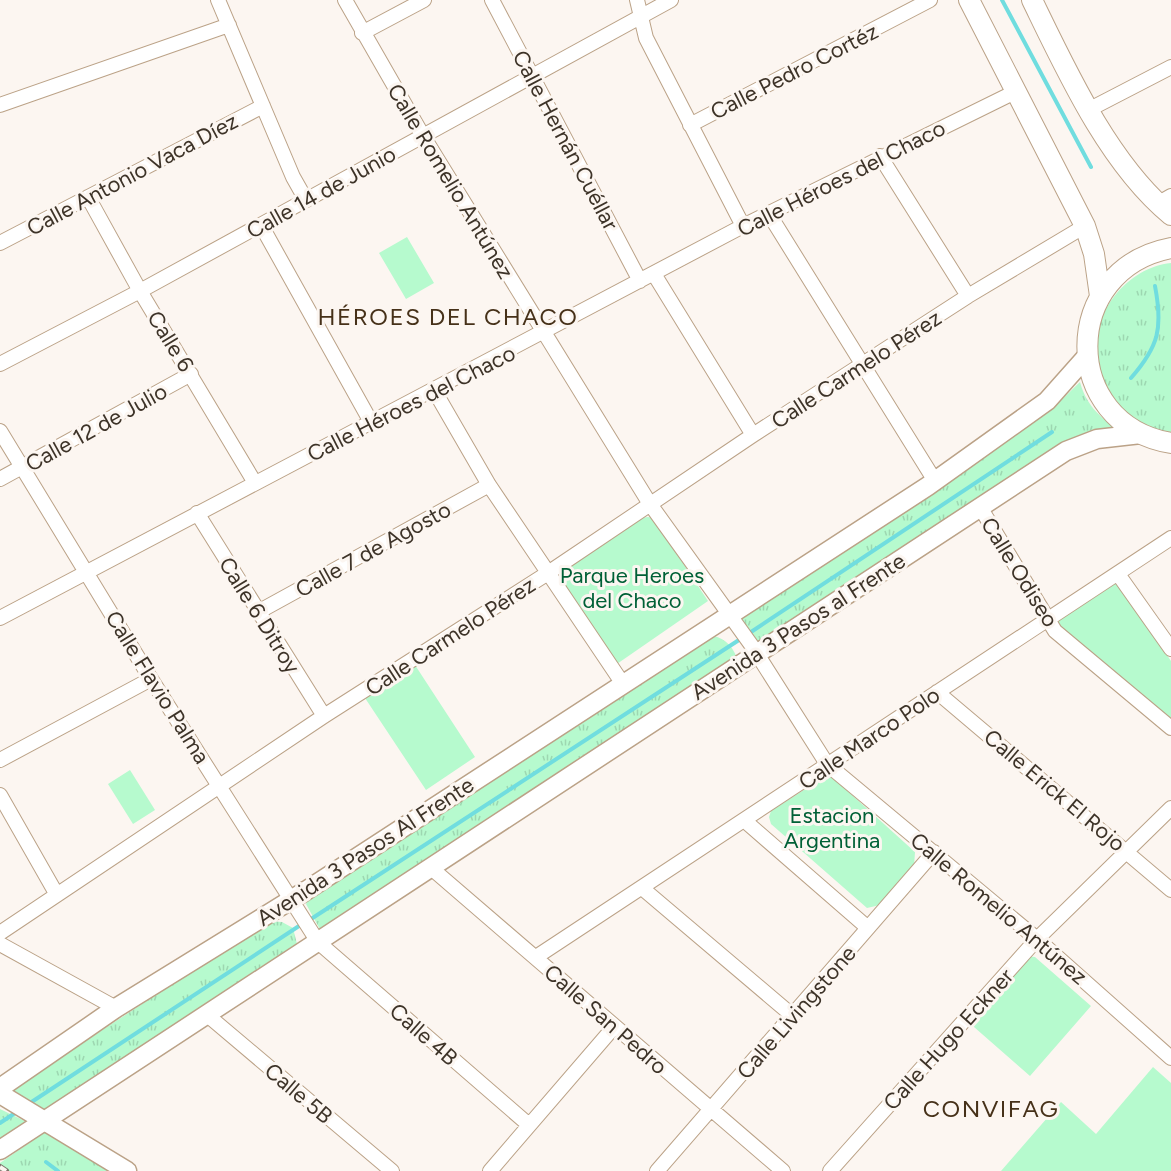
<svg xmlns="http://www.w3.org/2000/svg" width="1171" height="1171" viewBox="0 0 1171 1171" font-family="Figtree,sans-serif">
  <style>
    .grass { fill: url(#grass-tufts) }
    .park { fill: #b6face }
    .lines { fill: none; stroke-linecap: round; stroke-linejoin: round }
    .stream { stroke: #70dddf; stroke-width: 4 }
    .minor-casing { stroke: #bba287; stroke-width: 16 }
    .major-casing { stroke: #bba287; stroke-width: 21 }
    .highway-casing { stroke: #bba287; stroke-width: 22 }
    .minor { stroke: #fff; stroke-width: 14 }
    .major { stroke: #fff; stroke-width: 18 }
    .highway { stroke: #fff; stroke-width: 20 }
    .rail-casing { stroke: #7d746b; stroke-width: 6 }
    .rail { stroke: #fcf6f1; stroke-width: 4; stroke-dasharray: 11; stroke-linecap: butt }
    .labels { text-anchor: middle; stroke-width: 6; stroke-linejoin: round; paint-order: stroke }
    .street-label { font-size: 22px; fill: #3d3328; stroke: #fcf6f1 }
    .park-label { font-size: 22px; fill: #006036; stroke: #fcf6f1 }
    .neighbourhood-label { font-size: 24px; letter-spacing: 1.5px; fill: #463119; stroke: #fcf6f1 }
  </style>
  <defs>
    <pattern id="grass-tufts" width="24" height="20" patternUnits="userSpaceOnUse" patternTransform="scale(1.5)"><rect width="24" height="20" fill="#b6face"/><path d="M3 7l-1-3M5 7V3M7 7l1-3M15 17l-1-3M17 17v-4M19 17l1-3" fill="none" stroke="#9dd7b1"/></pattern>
  </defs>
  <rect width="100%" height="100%" fill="#fcf6f1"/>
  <path class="grass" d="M1171,263v173c-22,-8 -39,-13 -56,-29 -48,-49 -8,-137 56,-144z
    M1080,382c6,22 18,33 35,46l-37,8 -318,208 -19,-25 4,-8 304,-199z
    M708,635c15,2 23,8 29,23l-415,275 -16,-29 4,-8z
    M269,921l13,1 11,6 4,16 -251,167 -37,-20z
    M0,1109l29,14 -29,18z
    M45,1132l64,39h-109v-8z"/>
  <path class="park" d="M407,237l27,46 -28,16 -27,-46z
    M648,517l5,1 55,83 -94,65 -55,-85 2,-11 80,-52z
    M1115,582l7,6 49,73v64l-115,-100 4,-6z
    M415,665l60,92 -49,33 -61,-92z
    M130,770l25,40 -22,14 -25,-40z
    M824,777h8l83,75 -1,15 -34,38 -13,3 -96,-84 -2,-7 2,-6z
    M1025,956l10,1 56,49 -61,70 -64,-56z
    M1153,1067l18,16v88h-170l60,-69 35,32z"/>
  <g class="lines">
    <path class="stream" d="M1002,0l89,167
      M1131,378c28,-32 32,-50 24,-92
      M748,634l304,-202
      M308,921l434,-283
      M27,1105l275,-181
      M0,1123l18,-12
      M46,1162l12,9"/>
    <g class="minor-casing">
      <path id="minor" d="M218,0l75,177 13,23
        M345,0l78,136 227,368 102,142 75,118 210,175 134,119
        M492,0l148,281
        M637,0l9,38 97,188
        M362,33l62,-33
        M0,105l229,-80
        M1090,109l81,-42
        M690,125l240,-125
        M880,156l88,140
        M88,197l52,94 115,192
        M1157,204l14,-8
        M769,214l166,267
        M261,225l110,197
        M0,243l263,-137
        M654,274l99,161
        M0,364l140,-73 531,-291
        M434,390l55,95 134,199
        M0,431l151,248 167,263 211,183
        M0,479l191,-105
        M980,507l75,124 116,97
        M197,513l127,203
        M1118,574l53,75
        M258,612l231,-127
        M0,618l743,-392 272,-134
        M937,692l234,198
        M0,760l151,-81
        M0,795l57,100
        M745,821l123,107
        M430,867l353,304
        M642,888l151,128
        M0,933l324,-217 224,-143 205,-138 215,-139 117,-70
        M0,944l116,64
        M536,957l635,-419
        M206,1014l186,157
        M490,1171l124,-144
        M657,1171l277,-319
        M830,1171l207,-232 134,-131"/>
    </g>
    <g class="major-casing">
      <path id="major" d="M0,1088l116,-80 191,-118 621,-404 119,-85 40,-45
        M0,1094l127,77
        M0,1150l1066,-699 31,-12 44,-5"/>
    </g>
    <g class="highway-casing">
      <path id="highway" d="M969,0l116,226 9,28 6,42
        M1032,0c35,72 77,164 139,215
        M1171,248c-111,21 -112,176 0,195"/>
    </g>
    <use href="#minor" class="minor"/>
    <use href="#major" class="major"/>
    <use href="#highway" class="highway"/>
    <g class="rail-casing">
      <path id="rail" d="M0,1167l6,4"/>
    </g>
    <use href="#rail" class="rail"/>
  </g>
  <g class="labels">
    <g class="street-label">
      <text transform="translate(794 71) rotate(-27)" y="8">Calle Pedro Cortéz</text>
      <text transform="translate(566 140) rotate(62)" y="8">Calle Hernán Cuéllar</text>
      <text transform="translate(132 174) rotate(-28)" y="8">Calle Antonio Vaca Díez</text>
      <text transform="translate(841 178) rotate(-27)" y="8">Calle Héroes del Chaco</text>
      <text transform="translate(451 181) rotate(59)" y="8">Calle Romelio Antúnez</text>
      <text transform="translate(321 192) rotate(-29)" y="8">Calle 14 de Junio</text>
      <text transform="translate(171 341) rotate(58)" y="8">Calle 6</text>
      <text transform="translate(856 369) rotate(-33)" y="8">Calle Carmelo Pérez</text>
      <text transform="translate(411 403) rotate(-27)" y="8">Calle Héroes del Chaco</text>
      <text transform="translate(96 427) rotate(-29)" y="8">Calle 12 de Julio</text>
      <text transform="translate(373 549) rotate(-29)" y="8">Calle 7 de Agosto</text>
      <text transform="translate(1020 572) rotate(58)" y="8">Calle Odiseo</text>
      <text transform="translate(260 615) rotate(58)" y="8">Calle 6 Ditroy</text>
      <text transform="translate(798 626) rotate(-33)" y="8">Avenida 3 Pasos al Frente</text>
      <text transform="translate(450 636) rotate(-33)" y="8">Calle Carmelo Pérez</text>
      <text transform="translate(158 687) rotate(58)" y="8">Calle Flavio Palma</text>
      <text transform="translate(869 738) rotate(-34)" y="8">Calle Marco Polo</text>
      <text transform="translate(1055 790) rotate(40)" y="8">Calle Erick El Rojo</text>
      <text transform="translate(365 851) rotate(-33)" y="8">Avenida 3 Pasos Al Frente</text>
      <text transform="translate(999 908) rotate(40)" y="8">Calle Romelio Antúnez</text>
      <text transform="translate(796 1012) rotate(-49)" y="8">Calle Livingstone</text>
      <text transform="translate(606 1019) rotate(41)" y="8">Calle San Pedro</text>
      <text transform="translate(424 1034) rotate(41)" y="8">Calle 4B</text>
      <text transform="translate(948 1039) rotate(-48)" y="8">Calle Hugo Eckner</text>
      <text transform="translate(299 1093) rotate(40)" y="8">Calle 5B</text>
    </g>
    <g class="park-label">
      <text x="632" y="583">Parque Heroes<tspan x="632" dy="25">del Chaco</tspan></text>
      <text x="832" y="823">Estacion<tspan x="832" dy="25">Argentina</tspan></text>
    </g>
    <g class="neighbourhood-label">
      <text x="448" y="325">HÉROES DEL CHACO</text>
      <text x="991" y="1117">CONVIFAG</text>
    </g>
  </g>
</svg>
